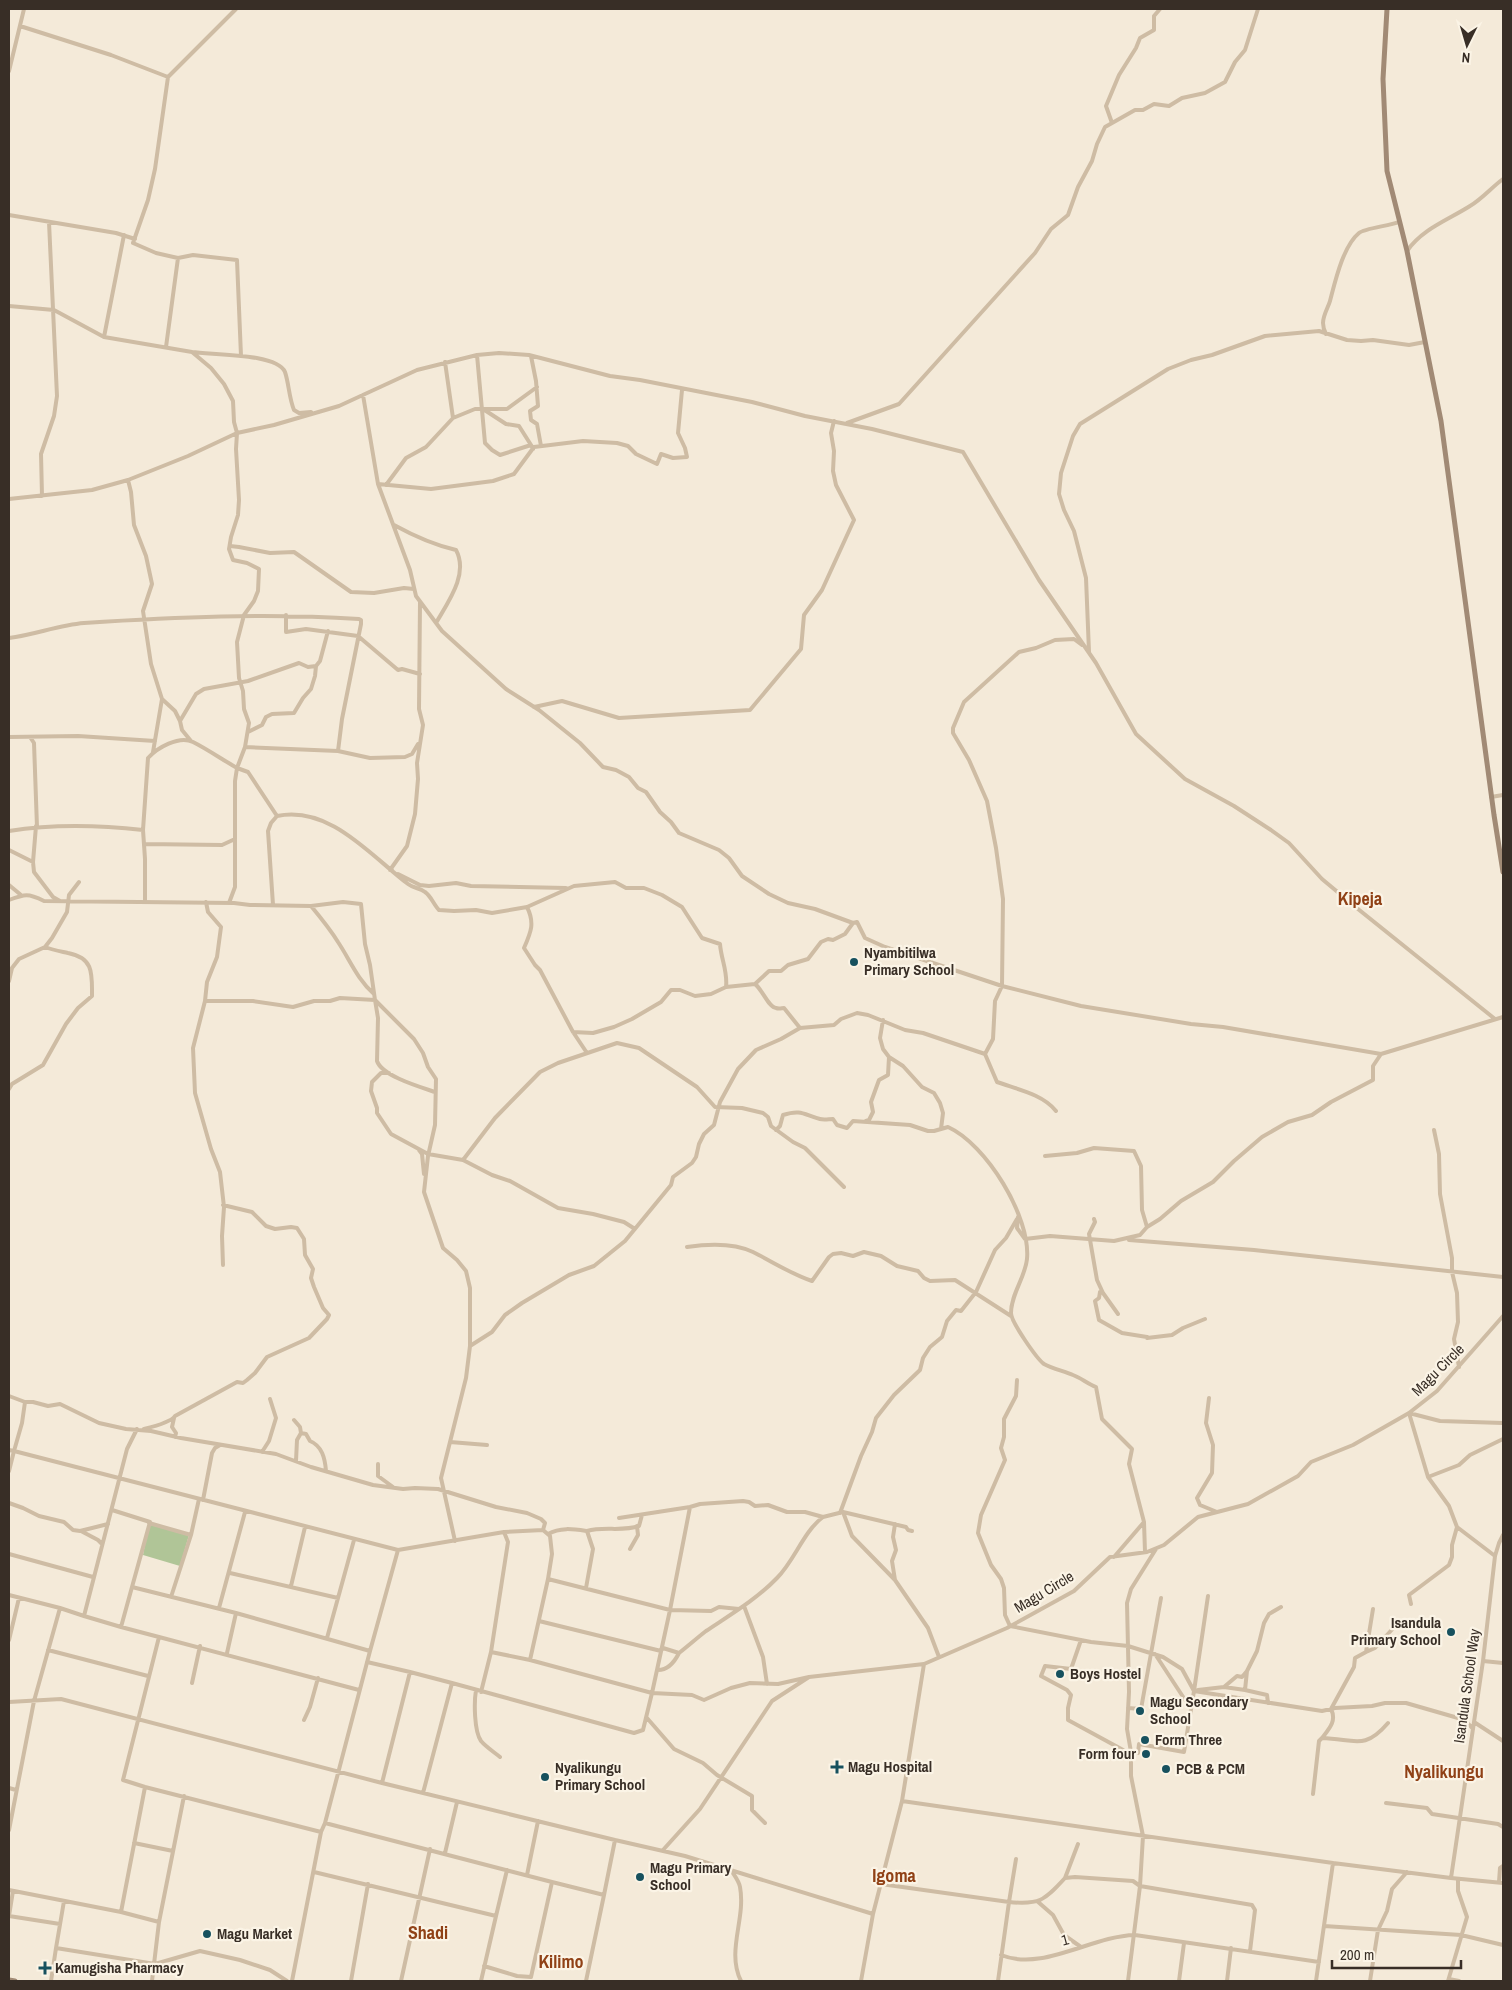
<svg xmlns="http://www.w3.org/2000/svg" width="1512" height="1990" viewBox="0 0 1512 1990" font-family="'Archivo Narrow',sans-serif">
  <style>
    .green { fill: #b0c597 }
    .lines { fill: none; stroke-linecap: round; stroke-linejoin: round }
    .street { stroke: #cebca4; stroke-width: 4 }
    .secondary { stroke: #a18a75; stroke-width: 5 }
    .poi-dot { fill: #17515e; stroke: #fbf4e6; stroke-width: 2 }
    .labels { text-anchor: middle; stroke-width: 4.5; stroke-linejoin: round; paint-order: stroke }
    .poi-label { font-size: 15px; font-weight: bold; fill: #382e26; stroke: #fbf4e6; text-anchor: start }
    .street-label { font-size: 15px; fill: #382e26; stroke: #fbf4e6 }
    .quarter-label { font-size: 18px; font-weight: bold; fill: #904116; stroke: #fbf4e6 }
  </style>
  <rect width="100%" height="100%" fill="#f4ead9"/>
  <path class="green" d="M149,1523l40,12 -9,31 -37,-11z"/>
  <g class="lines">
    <path class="street" d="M236,9l-68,68 -13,92 -7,31 -15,43 23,10 22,5 15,-3 44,5 4,96
      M20,26l91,29 57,22
      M9,71l15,-62
      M1112,123l-6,-17 13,-31 17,-27 4,-10 14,-8v-14l6,-7
      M9,215l107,18 19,6
      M1407,251c15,-22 41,-31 63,-45 12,-7 22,-19 33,-27
      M9,306l45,4 50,27 88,15 19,16 13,16 9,17 1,21 3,11 -1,16 3,51 -1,15 -7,22 -2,12 4,11 14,3 12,6 -1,22 -4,10 -10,14 -7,27 2,36 4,13 1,18 5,14 -4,24 -8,21 11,4 29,44 -6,7 -3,8 5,74
      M1326,334c-2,-4 -3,-7 -3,-11 0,-8 5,-15 7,-22 5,-19 13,-55 29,-68 6,-5 30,-7 40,-11
      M104,337l20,-102
      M166,347l12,-89
      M192,352c20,3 85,1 93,20 4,12 4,26 9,38l5,3 12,-1
      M477,355l8,88 7,7 8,5 31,-10 2,4
      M531,356l5,25 2,25 -8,5 1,9 6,4 4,22
      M445,362l8,56 22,-9h32l30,-22
      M363,395l15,89 32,86 6,26 26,35 64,58 33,21 41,33 23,24 13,3 13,7 9,11 8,4 14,20 11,10 8,11 40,17 10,8 13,18 27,18 19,9 27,6 38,14
      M483,409l23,15 13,2 12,19
      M847,423l52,-19 136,-151 16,-24 17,-14 10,-28 14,-26 5,-17 8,-17 30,-17h8l11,-6 15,2 13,-8 23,-5 20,-11 10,-20 10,-12 13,-41
      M128,480l3,12 3,33 12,31 6,28 -9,27 8,53 11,35 -9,53
      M378,484l53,5 62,-8 21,-7 20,-27 49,-6 34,2 11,3 8,8 21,10 4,-10 12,4 14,-1 -2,-9 -7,-15 4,-43
      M386,485l20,-27 20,-11 27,-29
      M42,496l-1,-42 13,-38 3,-20 -8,-174
      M9,499l83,-9 36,-10 60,-24 49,-23 37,-8 65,-19 78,-36 60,-15 22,-2 30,2 81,21 30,4 112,22 53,14 67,13 91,23 76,128 57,83 40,71 49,45 49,27 37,24 18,13 33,36 36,30 137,110
      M394,525c20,11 40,20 62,25 13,24 -8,52 -20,73
      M230,546l9,1 31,6 24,-1 57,40 23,1 30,-5 10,1
      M286,615v17l20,-3 52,7 40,34 4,-1 18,5
      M9,638c25,-3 50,-13 75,-15 91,-6 183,-10 275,-4l2,1v4l-19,95 -4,32
      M1089,652l-3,-74 -12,-47 -10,-21 -5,-16 2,-21 12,-37 7,-12 88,-55 23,-9 21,-5 53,-19 54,-5 28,9 14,1 12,-1 36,5 16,-3
      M162,699l13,12 5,10
      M534,707l28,-6 57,17 131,-8 51,-61 3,-34 18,-25 32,-70 -18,-35 -3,-14 1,-20 -3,-18 3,-12
      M248,732l14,-7 4,-8 6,-3 22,-1 9,-15 8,-9 4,-13 1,-10 4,-5 8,-30
      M9,737l69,-1 77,5
      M30,737l4,6 3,84
      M191,741l-9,-11 -2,-9 16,-27 8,-5 44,-8 51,-18 9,4 8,-1
      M245,747l93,4 32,7 35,-1 7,-3 6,-10
      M1491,797l12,-2
      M277,816c53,-11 94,40 131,68 5,4 12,4 17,8 6,4 9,13 14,18l15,1 22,-1 16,3 35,-6 47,-21 41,-4 11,6h18l18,7 20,12 20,31 18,6c1,15 8,28 6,43
      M36,826l-3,36 1,10 19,25 7,4
      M143,830l5,-72c9,-10 31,-23 45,-16 14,7 30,18 44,26l-2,13v106l-6,16
      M9,831c43,-7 90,-6 134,-1l2,29v43
      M144,844l78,1 13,-6
      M9,850l24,12
      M392,870h-2l17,-24 8,-32 3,-35 -1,-16 6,-38 -4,-16 1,-107
      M398,874l22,11 9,1 27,-3 15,3 95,2
      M9,885l12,10
      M9,900c16,-6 19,-7 35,1l190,2 16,2 61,1c10,12 19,23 27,36 12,18 19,37 36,52
      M206,902l2,10 13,15 -4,30 -10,25 -2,19 -12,47 2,45 16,56 9,23 4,35 -2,29 1,29
      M311,906l32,-4 18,2 4,40 5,21 5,35 39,39 9,14 5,14 8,12 -1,46 -7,31 -4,36 19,56 14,12 9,11 4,17v58l-4,32 -25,100 14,63
      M527,907c8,16 4,25 -3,41l11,17 5,5 33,62 14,21
      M9,981l3,-13 7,-9 26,-12 7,-9 15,-26 2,-17 10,-13
      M755,984c7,5 14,24 21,24 3,1 6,0 8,0l16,20
      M205,1001h48l40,6 21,-6h16l10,-3 35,2 3,18 -1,43c5,15 43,26 58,31
      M883,1020l-3,18 3,11 6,8 14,9 19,21 12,6 6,10 3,10 -2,16
      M573,1032l20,1 21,-6 18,-8 29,-17 10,-12h9l15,6 16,-2 15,-7 29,-3 14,-13h12l7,-6 20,-6 13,-17 7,-3 5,1 12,-6 8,-11 4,-1 8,16 20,9 117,39 79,20 110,18 32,3 158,27 122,-37
      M389,1073h-8l-9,9 -1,9 6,17v5l14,21 37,20 35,6 32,-42 45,-46 18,-9 59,-20 22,5 58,39 18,20 27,1 21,5 5,4 3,9 22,16 12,6 39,39
      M9,1089l3,-5 31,-19 23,-41 12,-16 14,-12c0,-22 2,-38 -24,-43 -9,-2 -15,-3 -23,-6
      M1056,1111c-13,-17 -40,-22 -59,-29l-12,-28 8,-15 2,-38 7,-15 1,-87 -7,-51 -9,-47 -18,-41 -16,-27v-5l11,-26 55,-50 17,-4 19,-8 19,-1 8,6
      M866,1121l3,-1 4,-8 -2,-10 8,-22 9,-5 1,-18
      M776,1130l4,-4 3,-11c19,-6 21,0 37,4 4,1 9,0 13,0l4,6 10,3 6,-7 57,4 18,6h6l14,-4c38,17 83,90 79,132 -2,19 -16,35 -16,54 0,9 26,46 33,51 9,5 20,7 29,11 8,3 15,9 23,12l6,32 30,30 -3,15 15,58 -30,35
      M1434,1130l5,24 1,40 12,64v14l5,21 1,29 -4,17 5,28
      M419,1150l3,4 2,20
      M1045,1156l32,-3 17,-5 40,3 7,15 1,44 5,17
      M463,1160l29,15 18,6 48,27 35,6 31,8 11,7
      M1018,1217l-1,11 8,11 25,-3 64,5 26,-6 7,-8 13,-8 21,-18 32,-19 21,-21 28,-24 26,-15 24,-7 19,-13 42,-22v-14l8,-12
      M1094,1219l1,3 -6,12 8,46 6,13 -3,-1 -1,6 -4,3 4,19 23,13 25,4
      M1129,1240l125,10 249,27
      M687,1247c20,-3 47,-4 66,5 20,10 38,22 59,29l17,-24 4,-3 8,-1 12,3 11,-4 17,4 16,10 21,5 6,7 6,3 25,-1 56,36
      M1103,1293l15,21
      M1147,1338l25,-3 11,-7 22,-9
      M470,1346l22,-14 13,-17 17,-12 47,-28 25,-9 31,-25 46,-56 2,-8 19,-14 4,-6 3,-13 5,-10 10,-9 6,-23 18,-33 18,-19 25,-11 19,-11 34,-3 7,-6 16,-6 11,2 37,15 18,3 62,21
      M1017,1380l-1,16 -12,23v18l-3,11 4,12 -24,55 -3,18 13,32 10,14 3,9 1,27 5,11 81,16 37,4 35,11 19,12 12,22 14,-95
      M9,1396l16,6h8l15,4 12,-2 39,19 27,6 25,2 30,7 95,16 35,13 62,18 30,4 12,-1 23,1 58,18 31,6 14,6 4,4 -2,7
      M1209,1398l-3,25 7,22 -1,28 -15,25 3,7 17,7
      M1409,1413l19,64 21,29 8,21 38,29
      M1409,1413l31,8 63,2
      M174,1418l-2,9 4,6 -1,4
      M294,1420l6,7 1,6 -4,7 -1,21
      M144,1429c8,-2 27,-7 31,-13l62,-34 6,1 4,-3 8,-7 12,-16 42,-19 18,-19 2,-4 -6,-7 -9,-21 -3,-9 2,-9 -8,-14 -1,-16 -7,-11 -6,-1 -16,2 -9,-3 -14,-14 -29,-7
      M301,1433l5,1 4,7c12,5 15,17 16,30
      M450,1442l37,3
      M9,1450l5,1 8,-28 3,-21
      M262,1452l7,-11 7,-23 -6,-19
      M378,1464v12l15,11
      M9,1471l5,-20 384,99 -28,101 -45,172 -4,9 -29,149
      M1428,1477l31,-12 11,-10 33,-16
      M203,1500l9,-47 3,-5 5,-3
      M9,1503l14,5 16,8 25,6 9,8 7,1 28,-7
      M690,1507l-20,103 41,1 8,-4 20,2
      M112,1510l38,12 -18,65
      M843,1512l9,24 43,44
      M840,1513l21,-57 11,-24 4,-14 18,-23 26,-25 3,-12 7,-11 12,-10 5,-16 9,-11 5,1 15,-19 19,-42 11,-12 11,-19
      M619,1518l71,-11 10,-3 43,-3 6,1 6,4 13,-1 19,7h18l18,5 20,-5 63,15 2,3 4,1
      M1144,1522l1,30
      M149,1523l42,12
      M895,1524l-2,13 3,13 -4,11 3,19 33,48 11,29
      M81,1531l17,9 4,4
      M587,1531c17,-5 35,1 52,-5l3,-11
      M504,1532l39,-2 7,6 2,18 -4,25
      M548,1534c12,-7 25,-5 39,-3l6,18 -7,39
      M630,1549l8,-14 -1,-9
      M398,1550l106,-18 4,10 -17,110
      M9,1554l84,23
      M230,1573l108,25 16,-58
      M291,1586l14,-59
      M9,1595l51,13 24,8 43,-167 10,-20
      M171,1597l20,-62 8,-36
      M1411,1604l-2,-9 40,-30 3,-8v-12l5,-18
      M744,1606l19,51 4,27
      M219,1608l26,-96
      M84,1616l37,11 11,-40 104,26
      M539,1621l122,30
      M121,1627l38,10
      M327,1638l11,-40
      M9,1640l10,-42
      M1081,1640l-10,29 -26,-3 -4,10 26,14 4,5 -3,13v12l57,31 13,2 1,-9 45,8 10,-61
      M663,1648l16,5c9,-7 18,-15 27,-22 24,-16 51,-32 71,-53 18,-18 26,-46 46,-61
      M48,1650l100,26
      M1366,1652l9,-4 23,-25
      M227,1653l9,-40 134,38
      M1155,1654l36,55
      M530,1660l18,-81 122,31 -18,83 40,2 12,5 27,-12 19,-5 28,1 31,-7
      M1483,1661l20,2
      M367,1662l43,10 -28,111
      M658,1670c10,0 17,-9 21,-17
      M410,1672l42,11 -29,110
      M192,1683l8,-37
      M452,1683l182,50 9,-3 9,-37 -122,-33 -39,-8 -10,40
      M1224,1687l21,3
      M476,1690c-2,12 -2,41 5,51 5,6 13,11 19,16
      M1198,1690l26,-3 13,-11 5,1 5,-6
      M1194,1691l128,20 13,-3 37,-2 13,-3h21l59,17 8,9
      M9,1702l52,-3 321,84 233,57 -11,55
      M1268,1703l-1,-8 -22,-5 2,-19 10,-20 7,-28 5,-9 12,-7
      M1128,1708l13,1 20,-111
      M647,1718l27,31 29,14 14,12 35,21v14l13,13
      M304,1720l6,-13 8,-29
      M1474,1722l29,19
      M1322,1738c7,-9 15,-17 9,-29l23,-42 1,-9 11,-6 7,-43
      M9,1788l7,2
      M1313,1794l6,-53 3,-3c33,1 42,13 66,-15
      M902,1801l22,-137 83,-36 67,-37 36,-34 37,-5 17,-7 34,-28 50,-13 50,-28 13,-14 42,-17 56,-32 28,-22 66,-75
      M1386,1803l41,5 5,6 66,10 5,3
      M325,1823l227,59
      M9,1830l25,-129 26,-93
      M321,1832l-176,-45 -22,-7 36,-143 200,53
      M615,1840l70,16 188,58 29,-113 431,62 118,15 52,5
      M134,1843l39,8
      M663,1850l37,-41 72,-108 37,-24 115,-13
      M445,1853l12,-51
      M1016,1859l-7,43c30,3 35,-1 56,-24l10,-1 58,4 7,5 112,19 3,5 -5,41
      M731,1870c3,5 8,11 9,17 6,32 -14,64 1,94
      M314,1872l182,44 -15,65
      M527,1875l11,-54
      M1065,1878l13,-34
      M1451,1878l32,-217 12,-105 4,-13 4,-8
      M1499,1882l1,-14 3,-2
      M881,1884l128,18 -11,79
      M9,1890l112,22 38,10 -7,59
      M1037,1901l16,14 11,20 17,12
      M121,1912l24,-125
      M9,1916l51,8
      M9,1916l4,-25
      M496,1916l11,-46
      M159,1922l25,-126
      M1324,1926l137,9 42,10
      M56,1948l8,-47
      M1001,1955c42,17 90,-19 134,-20l184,27
      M484,1966l33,10 14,1 21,-95 52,13 -18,86
      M1449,1979l10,2
      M51,1981l5,-33 99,16 45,-13 40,9 30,10 17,11
      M351,1981l17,-97
      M401,1981l29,-132
      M861,1981l12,-67
      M1128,1981l12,-95 3,-50 -12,-60v-24l-4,-23 2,-37 -2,-89 4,-14 25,-40
      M1179,1981l5,-38
      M1227,1981l4,-33
      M1316,1981l17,-118
      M1370,1981l8,-51 9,-19 5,-22 15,-17
      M1448,1981l19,-64 -9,-26v-12"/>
    <path class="secondary" d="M1387,9l-4,70 4,92 20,80 34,170 53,394 9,57
      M9,1980l6,1"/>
  </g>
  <g class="poi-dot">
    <circle cx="854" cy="962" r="5"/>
    <circle cx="1451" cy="1632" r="5"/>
    <circle cx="1060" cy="1674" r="5"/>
    <circle cx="1140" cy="1711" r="5"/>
    <circle cx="1145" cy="1740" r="5"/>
    <circle cx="1146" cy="1754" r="5"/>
    <path d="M834.5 1759.5h5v5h5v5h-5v5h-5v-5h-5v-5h5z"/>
    <circle cx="1166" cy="1769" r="5"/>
    <circle cx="545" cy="1777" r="5"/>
    <circle cx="640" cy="1877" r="5"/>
    <circle cx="207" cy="1934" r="5"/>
    <path d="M42.5 1960.5h5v5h5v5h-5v5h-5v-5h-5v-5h5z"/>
  </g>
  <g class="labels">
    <g class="poi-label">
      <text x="864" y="958">Nyambitilwa<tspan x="864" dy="17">Primary School</tspan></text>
      <text x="1441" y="1628" text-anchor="end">Isandula<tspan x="1441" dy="17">Primary School</tspan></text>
      <text x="1070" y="1679">Boys Hostel</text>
      <text x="1150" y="1707">Magu Secondary<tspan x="1150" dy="17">School</tspan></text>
      <text x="1155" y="1745">Form Three</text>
      <text x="1136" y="1759" text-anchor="end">Form four</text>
      <text x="848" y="1772">Magu Hospital</text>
      <text x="555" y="1773">Nyalikungu<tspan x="555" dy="17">Primary School</tspan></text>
      <text x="1176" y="1774">PCB &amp; PCM</text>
      <text x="650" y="1873">Magu Primary<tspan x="650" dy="17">School</tspan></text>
      <text x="217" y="1939">Magu Market</text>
      <text x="55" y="1973">Kamugisha Pharmacy</text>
    </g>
    <g class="street-label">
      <text transform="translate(1438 1370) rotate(-45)" y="5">Magu Circle</text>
      <text transform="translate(1044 1592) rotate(-31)" y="5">Magu Circle</text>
      <text transform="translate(1467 1686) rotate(-82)" y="5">Isandula School Way</text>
      <text transform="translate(1065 1940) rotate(-15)" y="5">1</text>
    </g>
    <g class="quarter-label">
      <text x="1360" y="905">Kipeja</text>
      <text x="1444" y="1778">Nyalikungu</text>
      <text x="894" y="1882">Igoma</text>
      <text x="428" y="1939">Shadi</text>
      <text x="561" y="1968">Kilimo</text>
    </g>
  </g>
  <rect width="1512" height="1990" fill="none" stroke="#382e26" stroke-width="20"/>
  <g transform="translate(1467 45) rotate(185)" stroke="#fbf4e6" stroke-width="4" paint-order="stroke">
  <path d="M0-4L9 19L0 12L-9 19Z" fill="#382e26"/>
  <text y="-8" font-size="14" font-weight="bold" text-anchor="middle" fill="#382e26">N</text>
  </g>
  <path d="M1332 1960v8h129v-8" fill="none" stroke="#382e26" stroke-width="2.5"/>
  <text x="1340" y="1960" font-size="15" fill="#382e26" stroke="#fbf4e6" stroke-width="4" paint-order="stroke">200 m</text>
</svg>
